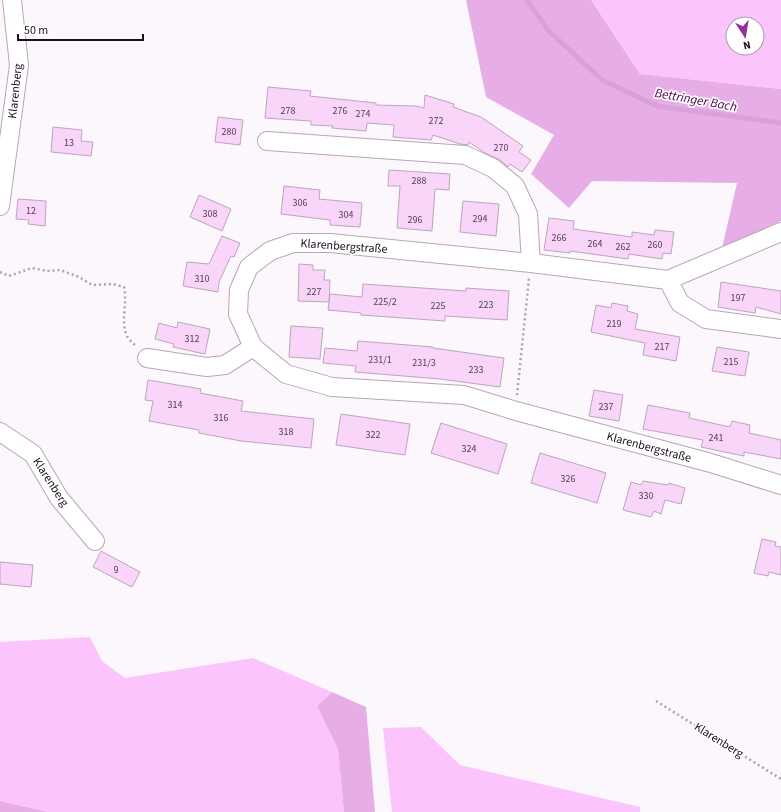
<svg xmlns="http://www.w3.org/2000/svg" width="781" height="812" viewBox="0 0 781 812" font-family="'Source Sans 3',sans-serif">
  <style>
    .green { fill: #fcc4fc; fill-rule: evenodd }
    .forest { fill: #e7ade7 }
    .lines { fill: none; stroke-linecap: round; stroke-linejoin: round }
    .stream { stroke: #d9a0d9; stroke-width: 5 }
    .building { fill: #f9d5f9; stroke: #bca5bc }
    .street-casing { stroke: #bba3bb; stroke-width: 20 }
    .path { stroke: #aaa4aa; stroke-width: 2.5; stroke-dasharray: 2 3; stroke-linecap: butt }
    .street { stroke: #fff; stroke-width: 18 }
    .labels { text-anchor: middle; stroke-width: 3.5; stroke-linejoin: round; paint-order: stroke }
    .number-label { font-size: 10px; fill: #514251 }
    .street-label { font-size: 12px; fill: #191119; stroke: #fff }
    .water-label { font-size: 13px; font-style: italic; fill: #4a024d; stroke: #fff }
  </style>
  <rect width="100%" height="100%" fill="#fcf7fc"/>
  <path class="green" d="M591,0h190v89l-141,-15zM733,24h24v24h-24z
    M90,637l12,24 23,17 128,-20 79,34 -15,14 21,43 6,63h-296l-48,-11v-159z
    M421,727l39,38 180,42v5h-248l-9,-84z"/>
  <path class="forest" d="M466,0h125l49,74 141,15v132l-59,27 15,-65 -145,-2 -23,27 -38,-34 23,-39 -68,-38z
    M332,692l34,15 9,105h-31l-6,-63 -21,-43z
    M0,801l48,11h-48z"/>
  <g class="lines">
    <path class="stream" d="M527,0l21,30 54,50 55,26 124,17"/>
  </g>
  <path class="building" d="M268,87l43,4 -1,5 66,7v2l40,1 8,2 1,-13 29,9 -1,3 28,10 42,29 -4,6 12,8 -9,12 -12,-8 -2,3 -8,-7 -15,-7 -16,-11 -1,3 -8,-1 -27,-9 -2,5 -38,-3 1,-12 -27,-2 -1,8 -34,-3 1,-2 -22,-1v-4l-46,-3z
    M218,117l25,3 -3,25 -25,-3z
    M53,127l29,3 -1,11 12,1 -2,14 -40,-4z
    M389,170l61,4 -1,16 -14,-1 -3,42 -35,-3 3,-42h-12z
    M284,186l36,4 -1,9 43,4 -2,24 -30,-2v-5l-49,-6z
    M199,195l32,14 -9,22 -32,-14z
    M18,199l28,2 -1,25 -17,-2 1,-4 -13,-1z
    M463,201l36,3 -3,32 -36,-4z
    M549,218l25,3 -1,8 59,8v-5l22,3 1,-5 19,2 -3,22 -8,-1 -1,6 -33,-5 -1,5 -58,-8v2l-26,-3z
    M222,236l18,7 -6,14 -3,-1 -12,26 -1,10 -35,-6 4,-24 22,2z
    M299,264l14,1v5h12l-1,10h6l-1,22 -31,-1z
    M721,282l60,9v23l-25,-7 -1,6 -37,-6z
    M363,284l103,7v-3l43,3 -2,29 -62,-4v5l-84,-6v-2l-33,-3 2,-16 32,3z
    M612,303l16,3 -1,5 11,3 -3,15 45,8 -4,24 -33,-6 2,-12 -54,-11 5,-27 15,3z
    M178,322l32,7 -5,25 -32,-7 1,-3 -19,-5 4,-16 18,5z
    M291,326l32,2 -3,31 -31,-2z
    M358,341l75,6v1l71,10 -4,29 -60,-8 -85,-7 1,-6 -33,-3 2,-15 32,3z
    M717,347l32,5 -4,24 -33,-5z
    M148,380l53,9 -1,4 43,8 -2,10 73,8 -3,29 -70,-7 -42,-8v-3l-50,-9 4,-20 -8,-1z
    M594,390l29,5 -4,26 -30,-5z
    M648,405l42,8 -1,5 41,9 2,-6 18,4 -1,8 32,7v19l-37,-7v4l-43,-9 2,-7 -60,-11z
    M341,414l69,10 -5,31 -69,-10z
    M441,423l66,21 -9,30 -67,-21z
    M540,453l66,20 -9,30 -66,-20z
    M643,481l25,4 1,-2 16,5 -4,16 -16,-4 -4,14 -7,-3 -3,6 -28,-7 8,-28 10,3z
    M762,539l14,3 -1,4 6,1v28l-12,-3 -1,4 -14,-3z
    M101,551l39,21 -8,15 -39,-20z
    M0,562l33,3 -2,22 -31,-3z"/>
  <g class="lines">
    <g class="street-casing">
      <path id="street" d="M267,141l198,14 28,13 22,18 13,28 3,49
        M0,206l19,-141 -7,-65
        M781,232l-113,48 -137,-17 -201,-20h-37l-23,8 -21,16 -10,23 -1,24 15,33 33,27 46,13 132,8 52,16 195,52 70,22
        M668,280l12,23 26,16 75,10
        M147,358l60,9 18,-2 28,-18
        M0,432l33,22 26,44 36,43"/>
    </g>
    <path class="path" d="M0,272l9,4 23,-8 15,3 13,-1 19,7 13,8 21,-1 11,3c4,16 -4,33 3,49 1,3 5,6 8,9
      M517,395l12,-117
      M656,701l125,78"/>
    <use href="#street" class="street"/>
  </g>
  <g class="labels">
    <g class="number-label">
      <text x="288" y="114">278</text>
      <text x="340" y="114">276</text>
      <text x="363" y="117">274</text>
      <text x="436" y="124">272</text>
      <text x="229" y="135">280</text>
      <text x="69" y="146">13</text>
      <text x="501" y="151">270</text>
      <text x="419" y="184">288</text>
      <text x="300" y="206">306</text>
      <text x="31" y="214">12</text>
      <text x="210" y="217">308</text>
      <text x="346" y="218">304</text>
      <text x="480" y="222">294</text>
      <text x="415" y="223">296</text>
      <text x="559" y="241">266</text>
      <text x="595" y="247">264</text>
      <text x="655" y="248">260</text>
      <text x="623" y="250">262</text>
      <text x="202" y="282">310</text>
      <text x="314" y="295">227</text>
      <text x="738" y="301">197</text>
      <text x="385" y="305">225/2</text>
      <text x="486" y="308">223</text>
      <text x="438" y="309">225</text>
      <text x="614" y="327">219</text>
      <text x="192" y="342">312</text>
      <text x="662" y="350">217</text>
      <text x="380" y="363">231/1</text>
      <text x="731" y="365">215</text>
      <text x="424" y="366">231/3</text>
      <text x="476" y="373">233</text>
      <text x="175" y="408">314</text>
      <text x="606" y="410">237</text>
      <text x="221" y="421">316</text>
      <text x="286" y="435">318</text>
      <text x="373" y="438">322</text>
      <text x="716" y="441">241</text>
      <text x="469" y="452">324</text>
      <text x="568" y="482">326</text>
      <text x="646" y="499">330</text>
      <text x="116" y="573">9</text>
    </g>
    <g class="street-label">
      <text transform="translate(15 91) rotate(-84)" y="4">Klarenberg</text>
      <text transform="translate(344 246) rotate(4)" y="4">Klarenbergstraße</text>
      <text transform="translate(649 447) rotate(15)" y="4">Klarenbergstraße</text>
      <text transform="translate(51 482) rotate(57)" y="4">Klarenberg</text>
      <text transform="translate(719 740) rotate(32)" y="4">Klarenberg</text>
    </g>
    <g class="water-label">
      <text transform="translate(696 99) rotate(10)" y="5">Bettringer Bach</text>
    </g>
  </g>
  <g transform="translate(745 36) rotate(168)"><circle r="19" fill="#ffffff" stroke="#a3a0a3"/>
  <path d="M0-3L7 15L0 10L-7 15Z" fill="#943197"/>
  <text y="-6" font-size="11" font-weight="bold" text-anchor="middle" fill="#191119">N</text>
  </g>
  <path d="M18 34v6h125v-6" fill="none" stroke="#191119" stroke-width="2"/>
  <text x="24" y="34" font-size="12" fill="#191119" stroke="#ffffff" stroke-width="3" paint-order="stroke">50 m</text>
</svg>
